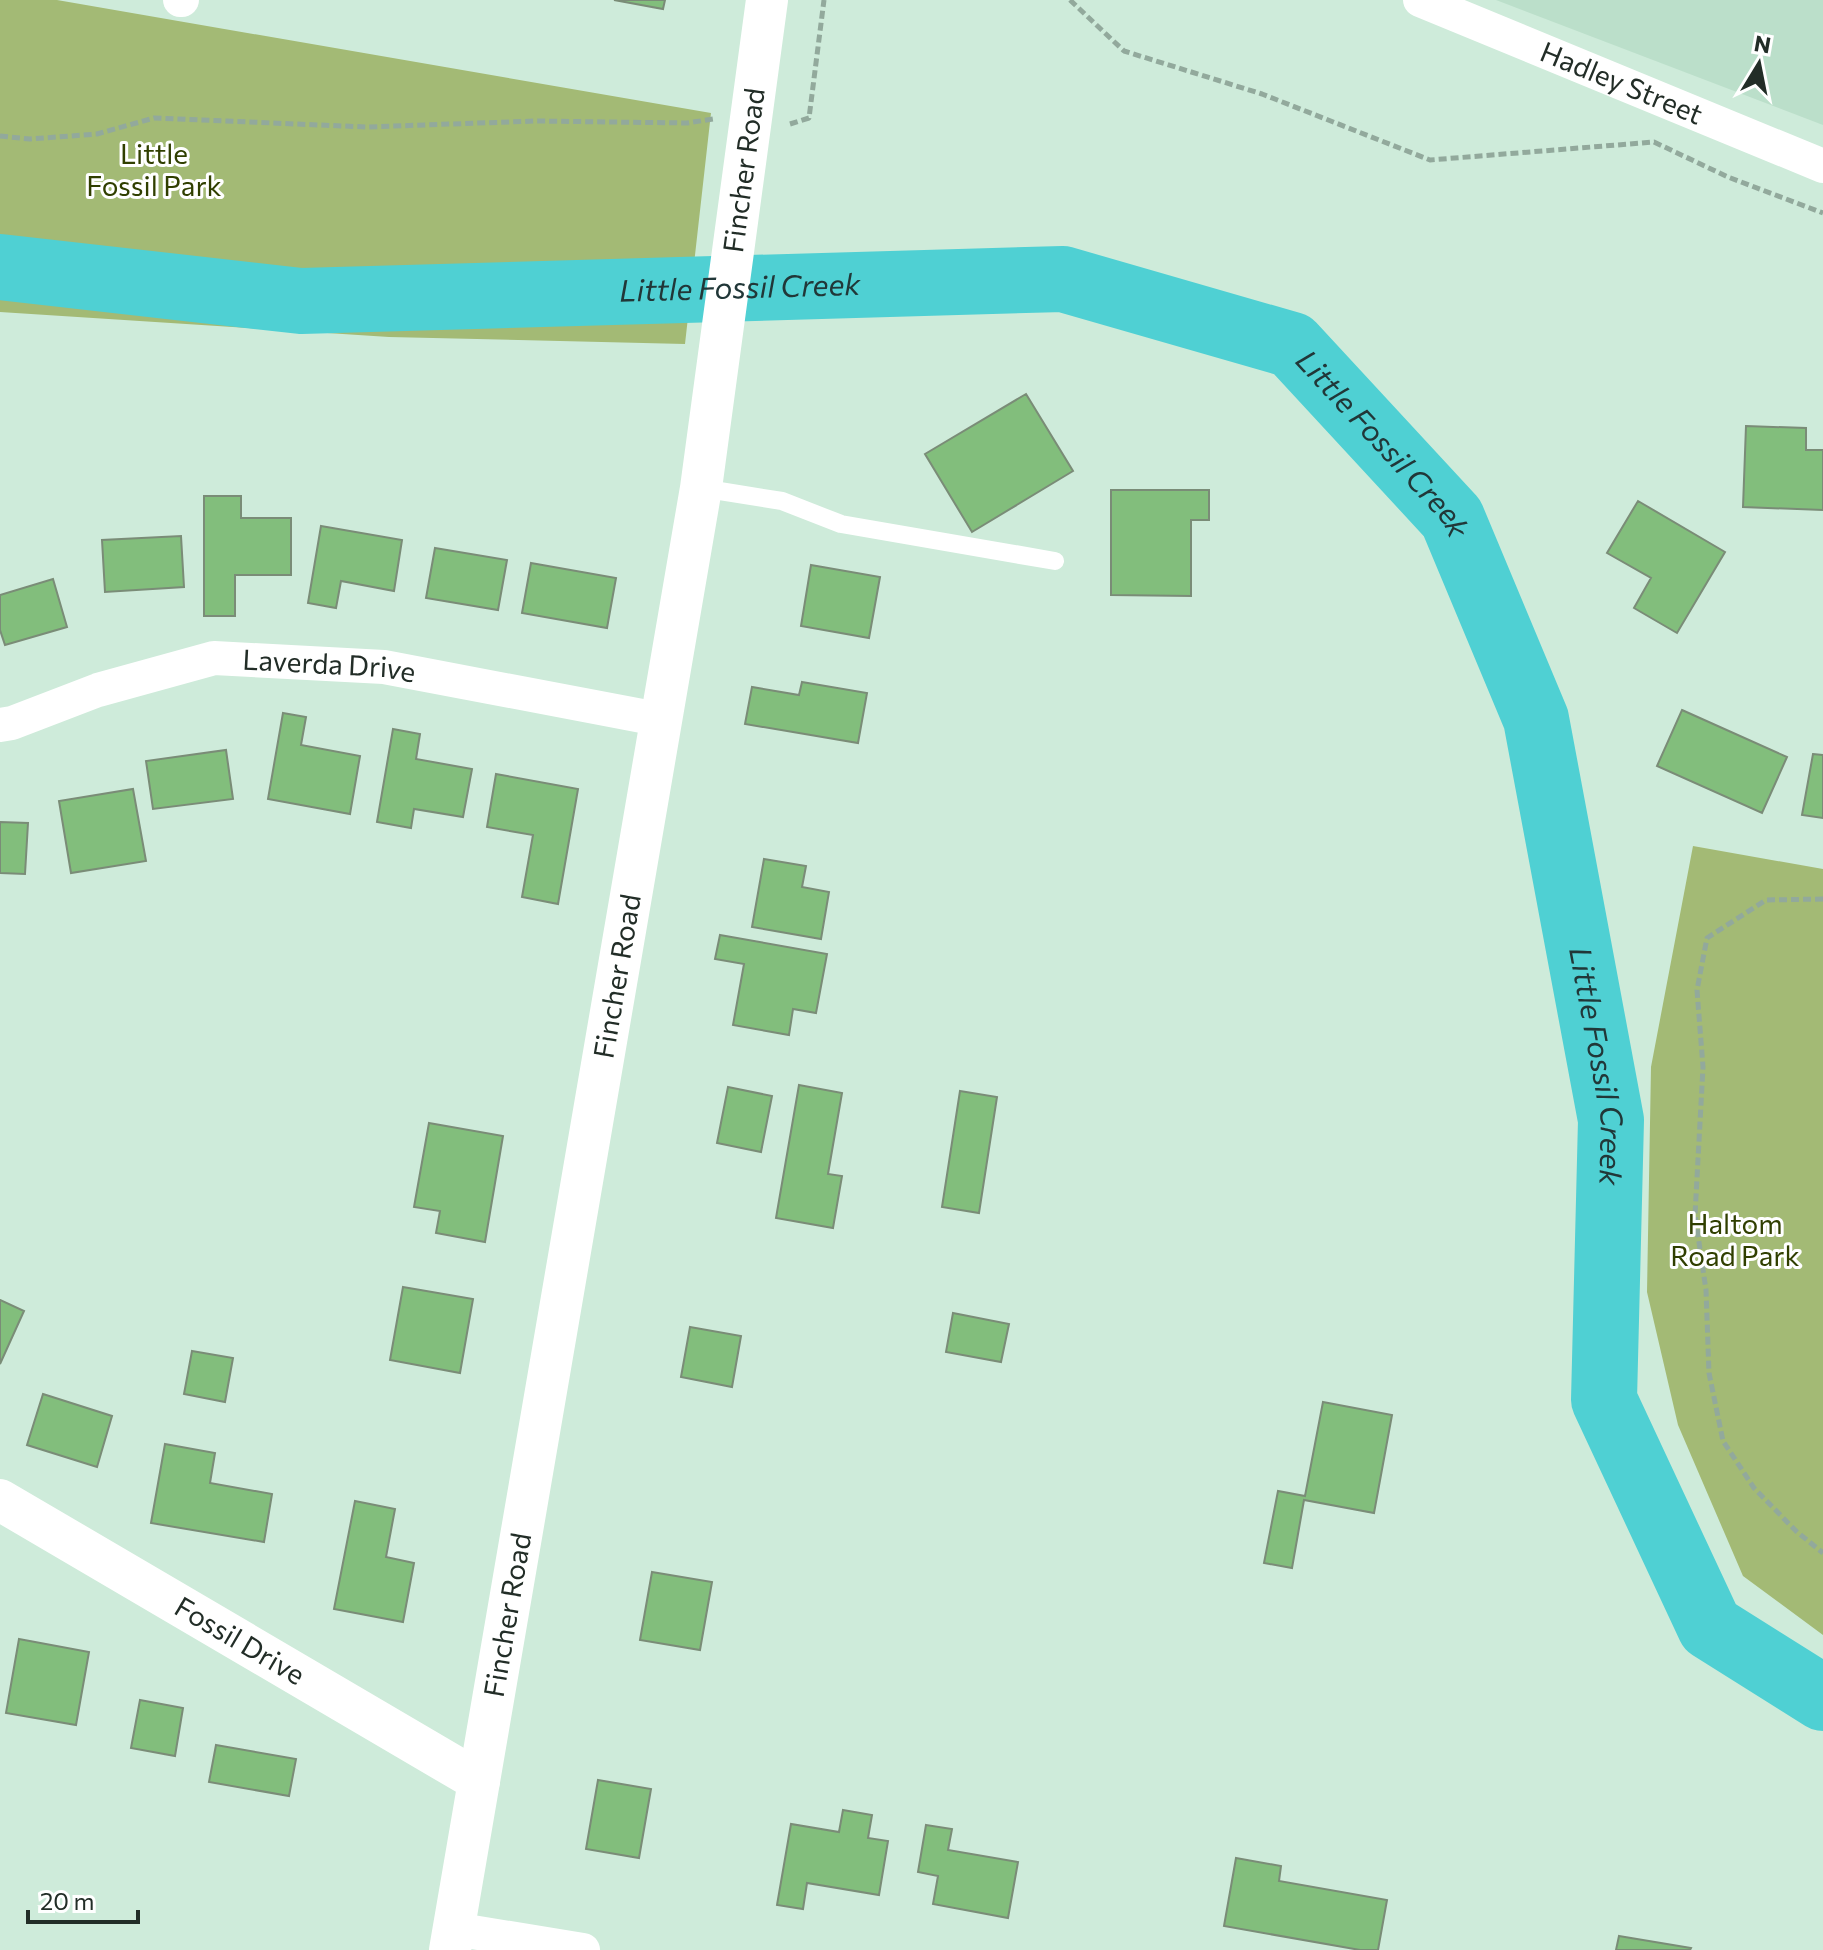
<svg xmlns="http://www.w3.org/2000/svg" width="1823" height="1950" viewBox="0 0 1823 1950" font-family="Commissioner,sans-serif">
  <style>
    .built { fill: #bbdfca }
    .green { fill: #a3ba75 }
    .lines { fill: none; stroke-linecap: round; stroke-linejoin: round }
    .river { stroke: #4fd0d3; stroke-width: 66 }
    .building { fill: #82be7c; stroke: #7a8c77; stroke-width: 2 }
    .path { stroke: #92a99c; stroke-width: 5; stroke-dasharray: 8 4; stroke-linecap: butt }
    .service { stroke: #fff; stroke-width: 18 }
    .minor { stroke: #fff; stroke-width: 34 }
    .tertiary { stroke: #fff; stroke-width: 42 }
    .labels { text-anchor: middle; stroke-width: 6; stroke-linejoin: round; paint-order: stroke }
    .street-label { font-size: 28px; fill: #222d27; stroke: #fff }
    .park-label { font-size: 28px; fill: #303f00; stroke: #fff }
    .water-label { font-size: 30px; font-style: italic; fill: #213738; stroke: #fff }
  </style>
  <rect width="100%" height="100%" fill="#ceebda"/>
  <path class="built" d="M1496,0h327v125z"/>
  <path class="green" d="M0,0h57l654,113 -26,231 -296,-7 -389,-25z
    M1693,846l130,23v766l-80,-59 -65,-151 -31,-133 4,-225z"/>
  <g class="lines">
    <path class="river" id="s1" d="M0,267l301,34 762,-22 229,66 160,173 84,201 75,401 -7,280 106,227 113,71"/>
  </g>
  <path class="building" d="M614,0h51l-2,9z
    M1026,394l47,77 -101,61 -47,-78z
    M1746,426l60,2v22h17v60l-80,-3z
    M1111,490h98v30h-18v76l-80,-1z
    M204,496h37v22h50v57h-56v41h-31z
    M1638,501l87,51 -48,81 -43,-25 17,-30 -44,-25z
    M321,526l81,14 -8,51 -53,-10 -5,27 -28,-5z
    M181,536l3,51 -79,5 -3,-52z
    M435,548l72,12 -9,50 -72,-12z
    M531,563l85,15 -9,50 -85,-15z
    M811,565l69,12 -11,61 -68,-12z
    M53,579l14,48 -62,18 -5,-15v-35z
    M802,682l65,11 -9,50 -113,-19 7,-37 47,8z
    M1682,710l105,47 -25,56 -105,-47z
    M283,713l23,4 -5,28 59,11 -10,58 -82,-15z
    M393,729l27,5 -4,25 56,10 -9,48 -49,-8 -3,19 -34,-6z
    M226,750l7,49 -80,10 -7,-48z
    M1813,754l10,1v63l-21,-3z
    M496,774l82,15 -20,115 -36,-7 11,-62 -46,-8z
    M133,789l13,72 -75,12 -12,-72z
    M0,822l28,1 -3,51 -25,-1z
    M764,859l42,7 -4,21 27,5 -8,47 -69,-12z
    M720,935l107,19 -11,59 -23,-4 -4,26 -56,-10 11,-61 -29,-5z
    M799,1085l43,8 -14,81 14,2 -9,52 -57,-10z
    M728,1087l44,9 -11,56 -44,-9z
    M960,1091l37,6 -18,116 -37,-6z
    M429,1123l74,13 -18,106 -49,-9 4,-22 -26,-4z
    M403,1287l70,12 -13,74 -70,-13z
    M0,1300l24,11 -24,53z
    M953,1313l56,11 -8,38 -55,-10z
    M690,1327l51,9 -9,51 -51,-10z
    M192,1351l41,7 -8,44 -41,-8z
    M43,1394l69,22 -15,51 -70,-22z
    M1323,1402l69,13 -18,98 -70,-13 -12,68 -28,-5 14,-72 27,5z
    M165,1444l50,9 -5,30 62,11 -8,48 -113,-19z
    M355,1501l40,8 -9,48 28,6 -11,59 -69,-13z
    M652,1572l60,10 -12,68 -60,-10z
    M19,1639l70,13 -13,73 -70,-12z
    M140,1700l43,8 -8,48 -44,-8z
    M216,1745l80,14 -7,37 -80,-14z
    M598,1780l53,9 -12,69 -53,-9z
    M843,1810l29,5 -4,23 20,3 -9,54 -72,-12 -4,26 -26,-4 14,-81 48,8z
    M926,1825l26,4 -4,21 70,12 -10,56 -75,-14 5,-28 -20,-4z
    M1236,1858l45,8 -2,15 108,19 -9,50h-18l-136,-24z
    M1619,1936l72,12 -1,2h-74z"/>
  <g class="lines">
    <path class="path" d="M1070,0l54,51 138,43 168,66 224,-18 74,35 95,36
      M790,124l19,-6 15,-118
      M0,136l30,3 67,-5 57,-16 213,9 169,-6 151,2 26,-4
      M1823,899l-57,1 -59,38 -10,52 6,77 -8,148 11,75 3,83 14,68 31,47 42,43 27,22"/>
    <path class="service" d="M701,488l81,13 59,23 214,37"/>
    <g class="minor">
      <path d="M180,0h2"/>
      <path id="s2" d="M1420,0l403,166"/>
      <path id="s3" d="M0,725l12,-2 86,-33 116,-32 170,9 279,53"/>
      <path d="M454,1929l129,21"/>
    </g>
    <g class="tertiary">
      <path id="s4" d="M0,1500l479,281"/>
      <path id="s5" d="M450,1950l251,-1462 66,-488"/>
    </g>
  </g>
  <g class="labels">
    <g class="street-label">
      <text dy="10" stroke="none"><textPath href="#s2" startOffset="218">Hadley Street</textPath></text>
      <text dy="10" stroke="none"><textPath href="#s5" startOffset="1804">Fincher Road</textPath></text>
      <text dy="10" stroke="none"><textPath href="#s3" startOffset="340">Laverda Drive</textPath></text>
      <text dy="10" stroke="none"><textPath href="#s5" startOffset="988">Fincher Road</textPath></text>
      <text dy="10" stroke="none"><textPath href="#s5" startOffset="340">Fincher Road</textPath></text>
      <text dy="10" stroke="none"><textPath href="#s4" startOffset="278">Fossil Drive</textPath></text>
    </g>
    <g class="park-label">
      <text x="154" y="164">Little<tspan x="154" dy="32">Fossil Park</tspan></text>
      <text x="1735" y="1234">Haltom<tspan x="1735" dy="32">Road Park</tspan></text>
    </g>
    <g class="water-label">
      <text dy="10" stroke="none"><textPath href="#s1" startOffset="742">Little Fossil Creek</textPath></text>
      <text dy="10" stroke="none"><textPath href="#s1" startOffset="1438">Little Fossil Creek</textPath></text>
      <text dy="10" stroke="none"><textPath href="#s1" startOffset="2110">Little Fossil Creek</textPath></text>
    </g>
  </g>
  <g transform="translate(1759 64) rotate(10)" stroke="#ffffff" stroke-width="6" paint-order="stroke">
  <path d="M0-6L14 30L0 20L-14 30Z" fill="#222d27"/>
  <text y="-12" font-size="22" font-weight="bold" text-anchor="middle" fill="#222d27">N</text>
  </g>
  <path d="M28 1910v12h110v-12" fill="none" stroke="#222d27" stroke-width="4"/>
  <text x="40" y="1910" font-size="24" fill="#222d27" stroke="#ffffff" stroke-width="6" paint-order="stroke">20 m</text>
</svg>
